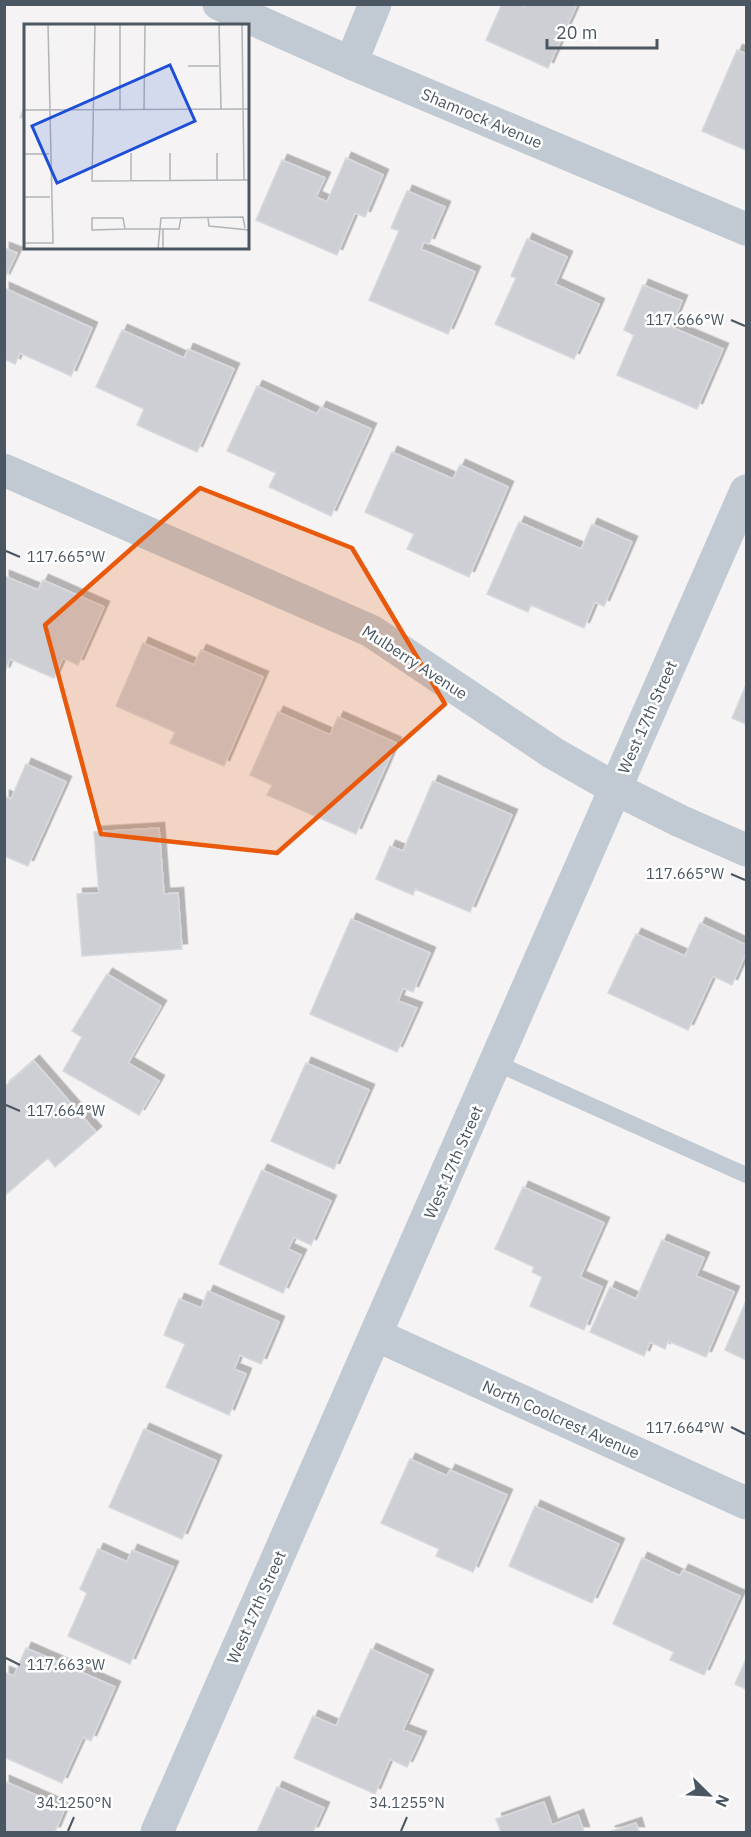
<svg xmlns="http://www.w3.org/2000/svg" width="751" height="1837" viewBox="0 0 751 1837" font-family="'IBM Plex Sans',sans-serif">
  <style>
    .building { fill: #cdcfd5; stroke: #d7d9de; stroke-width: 1.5; filter: url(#shadow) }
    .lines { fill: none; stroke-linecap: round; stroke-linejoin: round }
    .service { stroke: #c1cad2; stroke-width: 16 }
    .minor { stroke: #c1cad2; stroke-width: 33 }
    .marked { fill: #e8590c; fill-opacity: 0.2; stroke: #e8590c; stroke-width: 4.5; stroke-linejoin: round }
    .ticks { fill: none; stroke: #4a5661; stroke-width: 2 }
    .labels { text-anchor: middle; stroke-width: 5; stroke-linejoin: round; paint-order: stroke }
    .street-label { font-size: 16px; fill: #4a5661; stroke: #fff }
    .inset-road { fill: none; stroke: #b1b4b9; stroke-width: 1.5 }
    .view { fill: #1d4ed8; fill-opacity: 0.15; stroke: #1d4ed8; stroke-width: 3 }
    .inset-edge { fill: none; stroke: #4a5661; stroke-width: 3 }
    .ticks-label { font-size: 15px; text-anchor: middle; fill: #4a5661; stroke: #fff; stroke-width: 5; stroke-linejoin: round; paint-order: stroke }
  </style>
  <defs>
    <filter id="shadow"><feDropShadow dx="5.5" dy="-5.5" stdDeviation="0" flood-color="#0004"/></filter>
  </defs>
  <rect width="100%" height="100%" fill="#f5f3f3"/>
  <path class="building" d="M502,4h17l5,3 1,-3h52l-29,64 -62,-28z
    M737,50l9,4v96l-44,-19z
    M26,104v15l-6,-2z
    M346,158l37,17 -18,42 -10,-4 -18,42 -81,-35 26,-60 43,18 -9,19 11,5z
    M407,191l38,16 -16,37 -5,-2 -3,7 54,23 -27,62 -79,-34 30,-69 -8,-3z
    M527,239l40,18 -12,27 44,20 -25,55 -79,-35 21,-46 -5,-2z
    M4,248l13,5 -13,27z
    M643,285l39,16 -11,26 52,22 -26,60 -80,-34 17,-40 -10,-5z
    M4,288l88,40 -21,48 -51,-23 -5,11 -11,-5z
    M122,330l62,28 4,-9 46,20 -37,83 -60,-27 7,-16 -48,-22z
    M257,386l60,28 4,-7 50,22 -40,87 -62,-29 7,-14 -49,-22z
    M392,452l61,27 7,-14 48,22 -39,90 -62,-28 7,-15 -49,-22z
    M519,522l62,27 11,-25 40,18 -28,64 -9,-4 -11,26 -53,-23 -3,7 -41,-18z
    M4,576l34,14 5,-10 61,27 -26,58 -15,-7 -9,20 -44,-19 -6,14z
    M143,643l51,22 7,-15 62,27 -39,89 -54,-23 5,-11 -59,-26z
    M746,685v39l-14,-6z
    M278,712l52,23 8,-18 58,26 -40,91 -89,-39 5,-10 -22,-10z
    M26,764l40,18 -38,84 -24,-10v-60l7,3z
    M433,781l79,34 -42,97 -55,-23 -2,6 -37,-16 14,-33 13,5z
    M159,828l5,66 14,-1 4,56 -100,7 -5,-62 22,-1 -5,-61z
    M351,919l79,34 -17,39 -10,-4 -5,13 19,7 -20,44 -87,-38z
    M700,923l46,22v8l-14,32 -19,-9 -25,54 -80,-37 28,-59 49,22z
    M107,974l54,32 -33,57 31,18 -20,34 -76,-44 19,-34 -10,-6z
    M34,1061l62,71 -41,35 -7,-9 -44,38v-109z
    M306,1063l63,27 -35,79 -63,-28z
    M262,1170l69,31 -20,44 -17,-8 -6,12 13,6 -18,38 -64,-29z
    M523,1187l81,36 -24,54 22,10 -18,43 -54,-24 12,-29 -10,-5 2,-5 -39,-18z
    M662,1240l42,18 -8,18 38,16 -28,65 -38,-16 -3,8 -15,-7 -6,14 -54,-24 20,-45 26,12z
    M208,1291l71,31 -18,42 -21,-9 -6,14 12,5 -17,41 -63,-28 19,-43 -21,-9 15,-36 22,9z
    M746,1301v59l-21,-10z
    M144,1429l72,32 -34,78 -73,-32z
    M410,1459l37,17 3,-6 57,25 -34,77 -37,-16 3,-7 -58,-26z
    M535,1506l84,38 -27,59 -83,-37z
    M98,1549l29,13 5,-12 41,17 -43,97 -62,-28 19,-43 -7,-4z
    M642,1558l38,18 3,-6 57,26 -36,79 -34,-15 4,-8 -61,-28z
    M26,1648l89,39 -24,54 -8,-4 -21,46 -58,-26v-85l10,4z
    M371,1649l57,26 -25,55 18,7 -14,30 -17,-8 -15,35 -81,-36 19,-42 23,10z
    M746,1659v30l-11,-5z
    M4,1781l61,27 -10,24h-51z
    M277,1787l47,21 -11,24h-56z
    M544,1802l8,23 26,-10 6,17h-83l-5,-13z
    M636,1823l3,9h-30z"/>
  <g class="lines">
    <path class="service" d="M496,1063l250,112"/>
    <path class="minor" d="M219,4l132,59 395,166
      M351,63l24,-59
      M4,470l367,161 182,122 63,36 64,32 66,29
      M376,1335l370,168
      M157,1832l589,-1341"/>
  </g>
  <path class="marked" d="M200,488l152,60 93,156 -168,149 -176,-19 -56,-209z"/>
  <path class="ticks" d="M731,320l14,6M6,551l14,6M731,874l14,6M6,1105l14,6M731,1427l14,7M6,1658l14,7M68,1831l6,-14M401,1831l6,-14"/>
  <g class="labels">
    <g class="street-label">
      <text transform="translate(482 118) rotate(23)" y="6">Shamrock Avenue</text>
      <text transform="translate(415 662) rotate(33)" y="6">Mulberry Avenue</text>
      <text transform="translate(647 717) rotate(-66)" y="6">West 17th Street</text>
      <text transform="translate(453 1162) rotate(-66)" y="6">West 17th Street</text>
      <text transform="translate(561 1419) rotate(24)" y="6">North Coolcrest Avenue</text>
      <text transform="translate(256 1607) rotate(-66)" y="6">West 17th Street</text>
    </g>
  </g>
  <g transform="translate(24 24)">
    <rect width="225" height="225" fill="#f5f3f3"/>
    <path class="inset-road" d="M71,0l-3,157 157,-1M96,0v86M195,0l2,85M218,0l2,156M164,42h31M0,86l225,-1M120,86l1,-86M107,129v28M146,129v28M193,129v28M0,130h25M0,173h26M68,194h31l2,11 -33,1zM184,194l1,8 40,4M101,205h54l2,-12M139,205v20M0,219h29l-5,-219M134,225l3,-31 82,-1 2,11"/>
    <path class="view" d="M146,41l25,56 -138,62 -25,-57z"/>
    <rect width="225" height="225" class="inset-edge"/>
  </g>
  <g class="ticks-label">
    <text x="685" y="325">117.666°W</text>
    <text x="66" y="562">117.665°W</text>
    <text x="685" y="879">117.665°W</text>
    <text x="66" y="1116">117.664°W</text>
    <text x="685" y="1433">117.664°W</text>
    <text x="66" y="1670">117.663°W</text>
    <text x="74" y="1808">34.1250°N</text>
    <text x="407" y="1808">34.1255°N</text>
  </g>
  <rect width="751" height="1837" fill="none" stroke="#4a5661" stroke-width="12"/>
  <g transform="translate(709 1795) rotate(114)" stroke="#ffffff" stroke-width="4.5" paint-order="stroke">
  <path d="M0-4.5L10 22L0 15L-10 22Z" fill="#4a5661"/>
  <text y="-9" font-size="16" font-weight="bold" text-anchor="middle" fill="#4a5661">N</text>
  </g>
  <path d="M547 39v9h110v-9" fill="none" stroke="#4a5661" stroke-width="3"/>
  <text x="556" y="39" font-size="18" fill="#4a5661" stroke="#ffffff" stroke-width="4.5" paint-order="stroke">20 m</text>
</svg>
